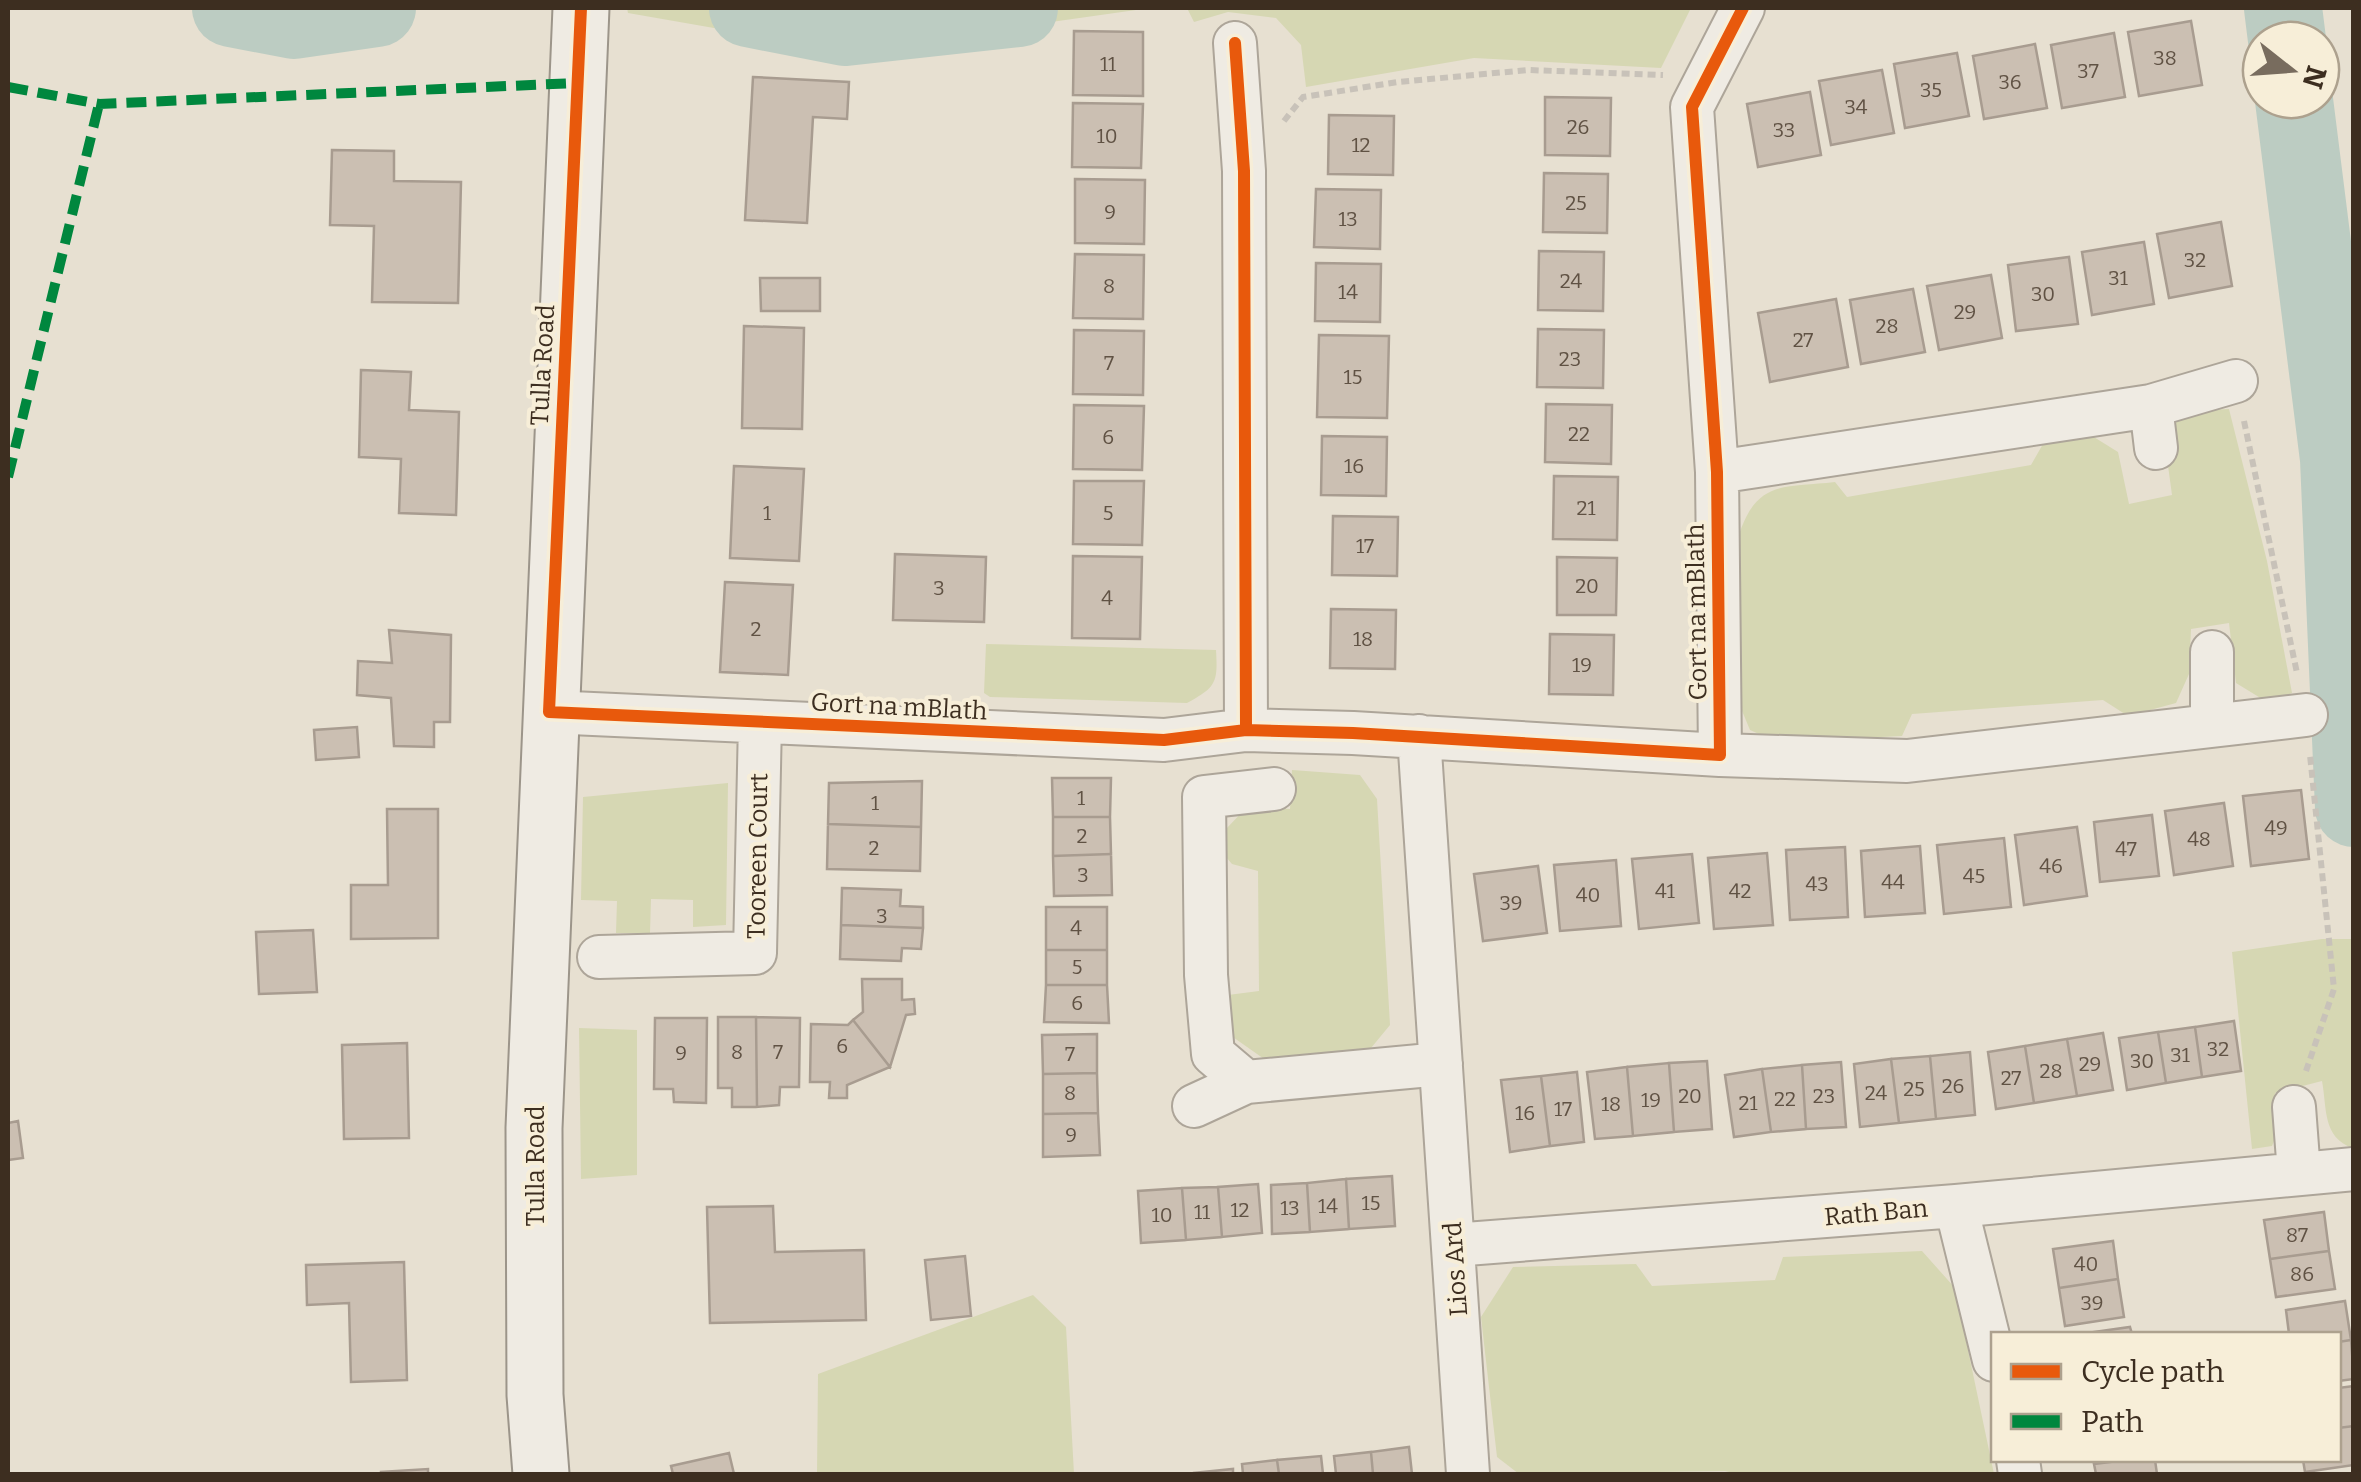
<svg xmlns="http://www.w3.org/2000/svg" width="2361" height="1482" viewBox="0 0 2361 1482" font-family="Bitter,serif">
  <style>
    .green { fill: #d6d7b3 }
    .lines { fill: none; stroke-linecap: round; stroke-linejoin: round }
    .river { stroke: #bcccc2; stroke-width: 78 }
    .building { fill: #cbbfb2; stroke: #a89c90; stroke-width: 2.5 }
    .minor-casing { stroke: #ada599; stroke-width: 46 }
    .secondary-casing { stroke: #9c958a; stroke-width: 59 }
    .path { stroke: #c8c2b9; stroke-width: 6; stroke-dasharray: 8 5; stroke-linecap: butt }
    .minor { stroke: #efebe3; stroke-width: 42 }
    .secondary { stroke: #efebe3; stroke-width: 55 }
    .quiet { stroke: #00873e; stroke-width: 10; stroke-dasharray: 20 10; stroke-linecap: butt }
    .cycleway-casing { stroke: #f7eed8; stroke-width: 19 }
    .cycleway { stroke: #e8590c; stroke-width: 12 }
    .labels { text-anchor: middle; stroke-width: 8; stroke-linejoin: round; paint-order: stroke }
    .number-label { font-size: 20px; fill: #605244 }
    .street-label { font-size: 25px; fill: #3d2e20; stroke: #f7eed8 }
  </style>
  <rect width="100%" height="100%" fill="#e7e0d1"/>
  <path class="green" d="M627,8h523l-305,43 -217,-38z
    M1187,8h504l-30,60 -187,-10 -168,29 -5,-42 -25,-27 -48,-6 -34,10z
    M2229,409l38,152 25,132 -25,9 -31,-19 -7,-60 -38,6 -2,45 -13,29 -48,13 -25,-16 -191,14 -10,22 -125,6 -27,-12 -10,-24 -1,-171c18,-56 46,-47 96,-53l12,15 184,-32 12,-21 46,-10 29,18 11,52 43,-9 -6,-44 3,-21 18,-19z
    M986,644l230,6c2,33 0,37 -29,53l-197,-6 -6,-4z
    M1292,770l68,5 17,24 13,226 -19,23 -104,13 -37,-26 -2,-40 31,-4 -1,-120 -26,-7 -12,-14 6,-21 21,-22 43,2z
    M728,783l-2,142 -33,2v-27l-42,-1 -1,34h-34l1,-32 -36,-1 2,-103z
    M2322,939h31v209c-31,-10 -26,-41 -31,-67l-47,12 4,36 -7,17 -20,3 -20,-197z
    M579,1028l58,2v145l-56,4z
    M1922,1251l33,37 39,186h-256l-13,-3 -206,3 -22,-17 -16,-140 32,-50 123,-3 16,22 123,-6 8,-23z
    M1033,1295l33,32 8,147h-257l1,-100z"/>
  <g class="lines">
    <path class="river" d="M231,8l63,12 83,-12
      M748,8l97,19 174,-19
      M2283,8l4,32
      M2294,100l45,359 15,349"/>
  </g>
  <path class="building" d="M2191,21l11,64 -63,11 -11,-64z
    M1074,31l69,1v64l-70,-1z
    M2114,33l11,64 -63,11 -11,-63z
    M2035,44l12,64 -63,11 -11,-63z
    M1957,53l12,63 -64,12 -11,-64z
    M1882,70l12,63 -63,12 -12,-64z
    M753,77l96,5 -2,37 -34,-2 -6,106 -62,-3z
    M1810,92l11,63 -63,12 -11,-63z
    M1545,97l66,1 -1,58 -65,-1z
    M1073,103l70,1 -2,64 -69,-1z
    M1329,115l65,1 -1,59 -65,-1z
    M332,150l62,1v30l67,1 -3,121 -86,-1 2,-76 -44,-1z
    M1544,173l64,1 -1,59 -64,-1z
    M1075,179l70,1 -1,64 -69,-1z
    M1316,189l65,1 -1,59 -66,-2z
    M2221,222l11,64 -63,12 -12,-64z
    M2144,242l10,62 -62,11 -10,-63z
    M1539,251l65,1 -1,59 -65,-1z
    M1075,254l69,1 -1,64 -70,-1z
    M2069,257l9,67 -62,7 -8,-66z
    M1316,263l65,1 -1,58 -65,-1z
    M1991,275l11,63 -63,12 -12,-64z
    M760,278h60v33h-59z
    M1913,289l12,63 -64,12 -11,-64z
    M1836,299l12,68 -78,15 -12,-69z
    M744,326l60,2 -2,101 -60,-1z
    M1538,329l66,1 -1,58 -66,-1z
    M1074,330l70,1 -1,64 -70,-1z
    M1319,335l70,1 -2,82 -70,-1z
    M361,370l50,2 -2,38 50,2 -3,103 -57,-2 2,-54 -42,-2z
    M1546,404l66,1 -1,59 -66,-2z
    M1074,405l70,1 -2,64 -69,-1z
    M1322,436l65,1 -1,59 -65,-1z
    M734,466l70,3 -5,92 -69,-3z
    M1554,476l64,1 -1,63 -64,-1z
    M1074,481h70l-2,64 -69,-1z
    M1333,516l65,1 -1,59 -65,-1z
    M895,554l91,3 -2,65 -91,-2z
    M1073,556l69,1 -2,82 -68,-1z
    M1557,557l60,1 -1,57h-59z
    M725,582l68,3 -5,90 -68,-3z
    M1331,609l65,1 -1,59 -65,-1z
    M389,630l62,5 -1,87h-16v25l-40,-1 -3,-48 -34,-3 1,-34 34,2z
    M1550,634l64,1 -1,60 -64,-1z
    M357,727l2,30 -43,3 -2,-30z
    M1052,778h59l-1,39h-57z
    M922,781l-1,46 -93,-3 1,-41z
    M2301,790l8,69 -58,7 -8,-70z
    M2224,803l9,63 -59,9 -9,-64z
    M387,809h51v129l-87,1v-54h37z
    M2152,815l7,61 -59,6 -6,-60z
    M1053,817h57l1,37 -58,2z
    M828,824l93,3 -1,44 -93,-2z
    M2077,827l10,69 -63,9 -9,-70z
    M2004,838l7,69 -67,7 -7,-69z
    M1920,846l5,67 -60,4 -4,-66z
    M1845,847l3,70 -58,3 -4,-70z
    M1767,853l6,72 -59,4 -6,-71z
    M1111,854l1,41 -58,1 -1,-40z
    M1692,854l7,69 -60,6 -7,-70z
    M1616,860l5,66 -61,5 -6,-66z
    M1538,866l9,67 -64,8 -9,-67z
    M842,888l59,2 -1,16 23,1v21l-82,-3z
    M1046,907h61v43h-61z
    M841,925l82,3 -2,21 -19,-1 -1,13 -61,-2z
    M313,930l4,62 -58,2 -3,-62z
    M1046,950h61v35h-61z
    M862,979h40v21l12,-1 1,15 -9,1 -16,52 -37,-47 10,-8z
    M1046,985h61l2,38 -65,-1z
    M718,1017h38l1,90h-25v-19h-14z
    M756,1017l44,1 -1,69h-19l-1,18 -22,2z
    M655,1018h52l-1,85 -32,-1 -1,-13h-19z
    M853,1020l37,47 -43,18v13h-18l1,-16h-20l1,-58 37,1z
    M2234,1021l7,50 -39,6 -7,-50z
    M2195,1027l7,50 -36,6 -8,-51z
    M2158,1032l8,51 -39,7 -8,-52z
    M2103,1033l10,57 -36,6 -10,-57z
    M1097,1034v39l-54,1 -1,-39z
    M2067,1039l10,57 -43,7 -9,-57z
    M407,1043l2,95 -65,1 -2,-94z
    M2025,1046l9,57 -38,6 -8,-57z
    M1970,1052l5,63 -39,4 -6,-63z
    M1930,1056l6,63 -37,4 -8,-64z
    M1891,1059l8,64 -39,4 -6,-63z
    M1707,1061l5,68 -38,3 -5,-69z
    M1841,1062l5,65 -40,2 -4,-64z
    M1669,1063l5,69 -41,4 -6,-69z
    M1802,1065l4,64 -35,3 -9,-63z
    M1627,1067l6,69 -38,3 -8,-67z
    M1762,1069l9,63 -37,5 -9,-62z
    M1577,1072l7,70 -34,4 -9,-70z
    M1097,1073l1,40 -55,1v-40z
    M1541,1076l9,70 -40,6 -9,-72z
    M1098,1113l2,42 -57,2v-43z
    M18,1121l5,37 -15,2v-37z
    M1392,1176l3,50 -46,3 -3,-50z
    M1346,1179l3,50 -39,3 -3,-49z
    M1307,1183l3,49 -38,2 -1,-49z
    M1258,1184l4,49 -40,4 -4,-50z
    M1218,1187l4,50 -36,3 -4,-52z
    M1182,1188l4,52 -45,3 -3,-52z
    M773,1206l2,46 89,-2 2,70 -156,3 -3,-116z
    M2324,1212l5,39 -59,8 -6,-39z
    M2113,1241l5,38 -59,9 -6,-39z
    M2329,1251l6,38 -59,8 -6,-38z
    M965,1256l6,60 -40,4 -6,-60z
    M404,1262l3,118 -56,2 -2,-79 -42,2 -1,-40z
    M2118,1279l6,38 -59,9 -6,-38z
    M2345,1301l6,39 -13,2v-8h-49l-3,-24z
    M2130,1327l2,7h-52z
    M2351,1340l3,39 -16,2v-39z
    M2354,1386v40l-16,2v-40z
    M2354,1426v39l-49,7 -2,-12h35v-32z
    M1409,1447l3,27h-39l-2,-22z
    M1371,1452l2,22h-37l-2,-18z
    M729,1453l5,21h-61l-2,-8z
    M1321,1456l2,18h-44l-2,-14z
    M1277,1460l2,14h-36l-1,-10z
    M2126,1460h29l2,14h-61l-2,-10z
    M428,1469v5h-47v-2z
    M1233,1469v5h-39v-1z"/>
  <g class="lines">
    <g class="minor-casing">
      <path id="minor" d="M2151,406l5,42
        M1717,472l434,-66 85,-25
        M2212,652v72
        M549,712l615,28 82,-10 -2,-559 -9,-128
        M1246,730l107,3 367,22 -3,-283 -25,-365 51,-99
        M1419,736l49,738
        M1720,755l187,6 399,-46
        M1274,789l-70,8 2,178 7,79 33,28 195,-18
        M599,957l156,-4 5,-231
        M1194,1106l52,-24
        M2294,1107l5,66
        M1956,1206l38,154
        M1453,1245l503,-39 398,-37
        M2018,1460l2,14"/>
    </g>
    <g class="secondary-casing">
      <path id="secondary" d="M541,1474l-6,-79 -1,-267 47,-1120"/>
    </g>
    <path class="path" d="M1284,121l19,-24 95,-15 130,-12 135,5
      M2244,421l53,252
      M2306,1071l28,-82 -24,-234"/>
    <use href="#minor" class="minor"/>
    <use href="#secondary" class="secondary"/>
    <path class="quiet" d="M8,87l91,17 478,-21
      M8,477l91,-373"/>
    <g class="cycleway-casing">
      <path id="cycleway" d="M581,8l-32,704 615,28 82,-10 -2,-559 -9,-128
        M1246,730l107,3 367,22 -3,-283 -25,-365 51,-99"/>
    </g>
    <use href="#cycleway" class="cycleway"/>
  </g>
  <g class="labels">
    <g class="number-label">
      <text x="2165" y="65">38</text>
      <text x="1108" y="71">11</text>
      <text x="2088" y="78">37</text>
      <text x="2010" y="89">36</text>
      <text x="1931" y="97">35</text>
      <text x="1856" y="114">34</text>
      <text x="1578" y="134">26</text>
      <text x="1784" y="137">33</text>
      <text x="1107" y="143">10</text>
      <text x="1361" y="152">12</text>
      <text x="1576" y="210">25</text>
      <text x="1110" y="219">9</text>
      <text x="1348" y="226">13</text>
      <text x="2195" y="267">32</text>
      <text x="2118" y="285">31</text>
      <text x="1571" y="288">24</text>
      <text x="1109" y="293">8</text>
      <text x="1348" y="299">14</text>
      <text x="2043" y="301">30</text>
      <text x="1965" y="319">29</text>
      <text x="1887" y="333">28</text>
      <text x="1803" y="347">27</text>
      <text x="1570" y="366">23</text>
      <text x="1109" y="370">7</text>
      <text x="1353" y="384">15</text>
      <text x="1579" y="441">22</text>
      <text x="1108" y="444">6</text>
      <text x="1354" y="473">16</text>
      <text x="1586" y="515">21</text>
      <text x="767" y="520">1</text>
      <text x="1108" y="520">5</text>
      <text x="1365" y="553">17</text>
      <text x="1587" y="593">20</text>
      <text x="939" y="595">3</text>
      <text x="1107" y="605">4</text>
      <text x="756" y="636">2</text>
      <text x="1363" y="646">18</text>
      <text x="1582" y="672">19</text>
      <text x="1081" y="805">1</text>
      <text x="875" y="810">1</text>
      <text x="2276" y="835">49</text>
      <text x="1082" y="843">2</text>
      <text x="2199" y="846">48</text>
      <text x="874" y="855">2</text>
      <text x="2126" y="856">47</text>
      <text x="2051" y="873">46</text>
      <text x="1083" y="882">3</text>
      <text x="1974" y="883">45</text>
      <text x="1893" y="889">44</text>
      <text x="1817" y="891">43</text>
      <text x="1665" y="898">41</text>
      <text x="1740" y="898">42</text>
      <text x="1588" y="902">40</text>
      <text x="1511" y="910">39</text>
      <text x="882" y="923">3</text>
      <text x="1076" y="935">4</text>
      <text x="1077" y="974">5</text>
      <text x="1077" y="1010">6</text>
      <text x="842" y="1053">6</text>
      <text x="2218" y="1056">32</text>
      <text x="737" y="1059">8</text>
      <text x="778" y="1059">7</text>
      <text x="681" y="1060">9</text>
      <text x="1070" y="1061">7</text>
      <text x="2180" y="1062">31</text>
      <text x="2142" y="1068">30</text>
      <text x="2090" y="1071">29</text>
      <text x="2051" y="1078">28</text>
      <text x="2011" y="1085">27</text>
      <text x="1953" y="1093">26</text>
      <text x="1914" y="1096">25</text>
      <text x="1070" y="1100">8</text>
      <text x="1876" y="1100">24</text>
      <text x="1690" y="1103">20</text>
      <text x="1824" y="1103">23</text>
      <text x="1785" y="1106">22</text>
      <text x="1651" y="1107">19</text>
      <text x="1748" y="1110">21</text>
      <text x="1611" y="1111">18</text>
      <text x="1563" y="1116">17</text>
      <text x="1525" y="1120">16</text>
      <text x="1071" y="1142">9</text>
      <text x="1371" y="1210">15</text>
      <text x="1328" y="1213">14</text>
      <text x="1290" y="1215">13</text>
      <text x="1240" y="1217">12</text>
      <text x="1202" y="1219">11</text>
      <text x="1162" y="1222">10</text>
      <text x="2297" y="1242">87</text>
      <text x="2086" y="1271">40</text>
      <text x="2302" y="1281">86</text>
      <text x="2092" y="1310">39</text>
    </g>
    <g class="street-label">
      <text transform="translate(542 365) rotate(-87)" y="9">Tulla Road</text>
      <text transform="translate(1696 612) rotate(-91)" y="9">Gort na mBlath</text>
      <text transform="translate(899 706) rotate(3)" y="9">Gort na mBlath</text>
      <text transform="translate(757 856) rotate(-89)" y="9">Tooreen Court</text>
      <text transform="translate(535 1166) rotate(-90)" y="9">Tulla Road</text>
      <text transform="translate(1876 1212) rotate(-5)" y="9">Rath Ban</text>
      <text transform="translate(1455 1269) rotate(-94)" y="9">Lios Ard</text>
    </g>
  </g>
  <rect width="2361" height="1482" fill="none" stroke="#3d2e20" stroke-width="20"/>
  <rect x="1991" y="1332" width="350" height="130" fill="#f7eed8" stroke="#ada18e" stroke-width="2.5"/>
  <rect x="2011" y="1364" width="50" height="15" fill="#e8590c" stroke="#ada18e" stroke-width="2.5"/>
  <text x="2081" y="1382" font-size="30" fill="#3d2e20">Cycle path</text>
  <rect x="2011" y="1414" width="50" height="15" fill="#00873e" stroke="#ada18e" stroke-width="2.5"/>
  <text x="2081" y="1432" font-size="30" fill="#3d2e20">Path</text>
  <g transform="translate(2291 70) rotate(107)"><circle r="48" fill="#f7eed8" stroke="#ada18e" stroke-width="2.5"/>
  <path d="M0-8L18 38L0 25L-18 38Z" fill="#786c5e"/>
  <text y="-15" font-size="28" font-weight="bold" text-anchor="middle" fill="#3d2e20">N</text>
  </g>
</svg>
